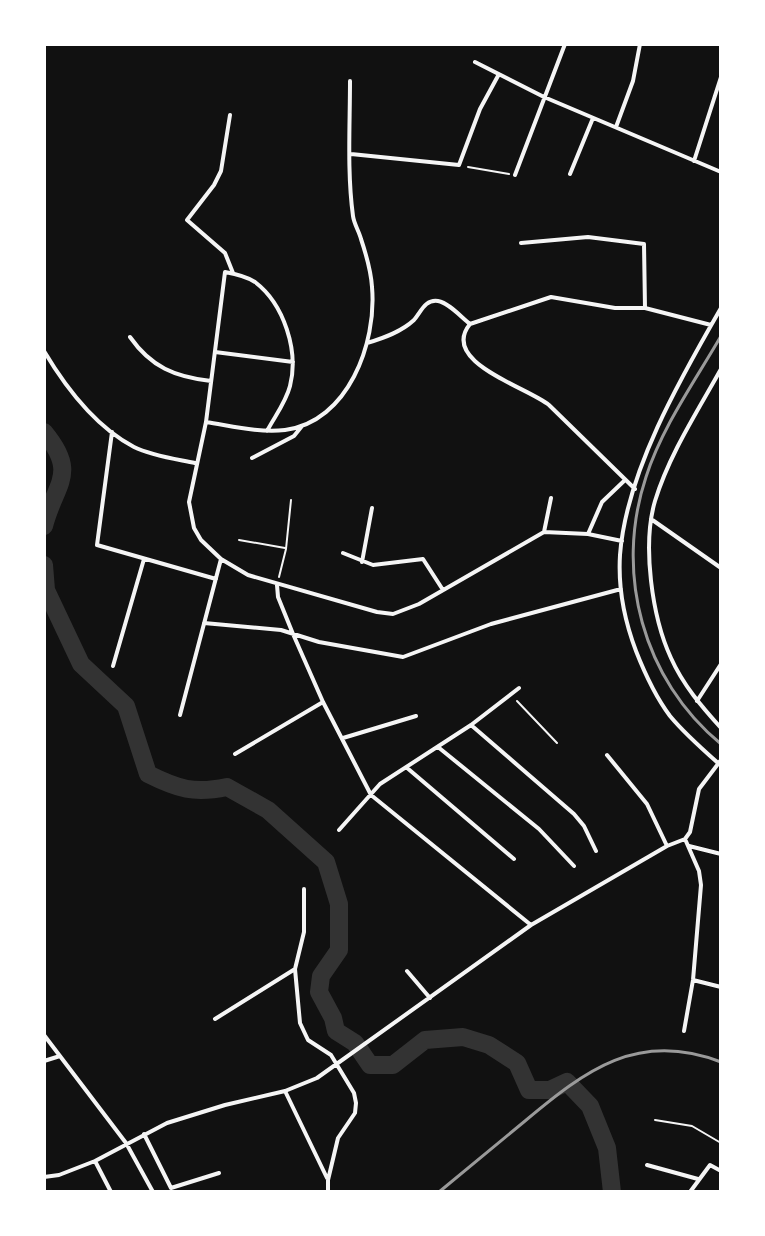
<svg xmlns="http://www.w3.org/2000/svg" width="765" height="1236" viewBox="0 0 765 1236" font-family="'Titillium Web',sans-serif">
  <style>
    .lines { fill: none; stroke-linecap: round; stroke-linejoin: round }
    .river { stroke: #333; stroke-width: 18 }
    .path { stroke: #f5f5f5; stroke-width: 2 }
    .service { stroke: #f5f5f5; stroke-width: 2 }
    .minor { stroke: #f5f5f5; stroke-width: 4 }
    .rail { stroke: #9a9a9a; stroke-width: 3 }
  </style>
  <rect width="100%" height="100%" fill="#111"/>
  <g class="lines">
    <path class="river" d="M44,432c35,42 11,51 0,94
      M44,565l2,25 35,74 45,42 22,68c30,15 46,20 79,13l41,23 58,52 13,42v46l-18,26 -2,16 14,26 3,13 19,12 15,22h23l32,-25 38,-3 26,8 28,18 12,27h21l17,-8 23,24 17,42 5,44"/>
    <path class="path" d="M468,167l41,7
      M239,540l46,8
      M279,577l7,-28 5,-49
      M517,701l40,42"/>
    <path class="service" d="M655,1120l37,6 29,17"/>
    <path class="minor" d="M475,62l69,35 177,75
      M230,115l-9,56 -7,14 -27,35 38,33 8,20
      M616,127l17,-46 7,-37
      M351,154l108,11 21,-56 19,-35
      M694,161l27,-84
      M570,174l23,-56
      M515,175l50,-131
      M521,243l67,-6 56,7 1,64
      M470,324c-31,38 57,63 79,81l86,84
      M470,324l81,-27 64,11h30l66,17
      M130,337c21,30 45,40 81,44
      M367,343c17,-5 34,-11 47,-23 7,-8 11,-21 24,-19 11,2 23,16 32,23
      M44,351c22,37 52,76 90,96 18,9 42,12 61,16
      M215,352l78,10
      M721,369c-24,43 -52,86 -66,132 -13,44 -3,116 16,157 12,27 31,49 50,70
      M206,422c26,4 53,11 79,8 63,-8 92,-87 87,-143 -1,-16 -6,-33 -11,-48 -2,-8 -7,-15 -8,-23 -6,-44 -3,-90 -3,-135
      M267,431c8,-15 19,-29 23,-45 9,-35 -6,-82 -35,-104 -9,-6 -19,-8 -30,-10l-19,150 -17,80 5,26 7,12 20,19 27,16 129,37 16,2 26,-10 125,-72 44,2 34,7
      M112,432l-15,113 119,34
      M252,458l42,-22 8,-10
      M651,519l70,49
      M544,532l7,-34
      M588,534l14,-32 22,-21
      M343,553l30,12 50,-6 20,31
      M362,562l10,-54
      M277,585l1,12 15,37 30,68 48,93 160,130
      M204,623l77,7 38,12 84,15 88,-33 130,-35
      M113,666l31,-107
      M697,701l24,-37
      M180,715l41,-156
      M471,725l103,89 10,12 12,25
      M343,738l73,-22
      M438,747l101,82 35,37
      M235,754l88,-52
      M607,755l40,49 20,42
      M718,763c-17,-15 -34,-30 -48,-47 -15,-20 -25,-42 -34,-65 -11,-29 -18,-64 -16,-96 6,-82 60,-176 101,-247
      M406,767l108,92
      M339,830l41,-46 91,-59 48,-37
      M689,846l32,8
      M304,889v43l-9,37 5,54 8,17 23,15 23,38 2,10 -1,10 -17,25 -10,42v12
      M407,971l23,27
      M693,980l28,7
      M215,1019l80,-50
      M684,1031l9,-51 8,-95 -2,-14 -14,-32
      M44,1035l82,108 27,49
      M44,1061l16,-5
      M285,1091l42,87
      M144,1134l27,54 48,-15
      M95,1161l16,31
      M647,1165l51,14
      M44,1177l15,-2 36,-14 72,-38 58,-18 60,-14 32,-13 214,-153 136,-79 18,-7 5,-7 9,-43 22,-29
      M690,1192l20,-27 11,6"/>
    <path class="rail" d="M721,336c-26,45 -59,91 -75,141 -32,96 -3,203 75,267
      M439,1192c29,-24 58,-48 86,-71 61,-51 113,-91 196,-59"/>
  </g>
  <rect width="765" height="1236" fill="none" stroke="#ffffff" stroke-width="92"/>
</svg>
